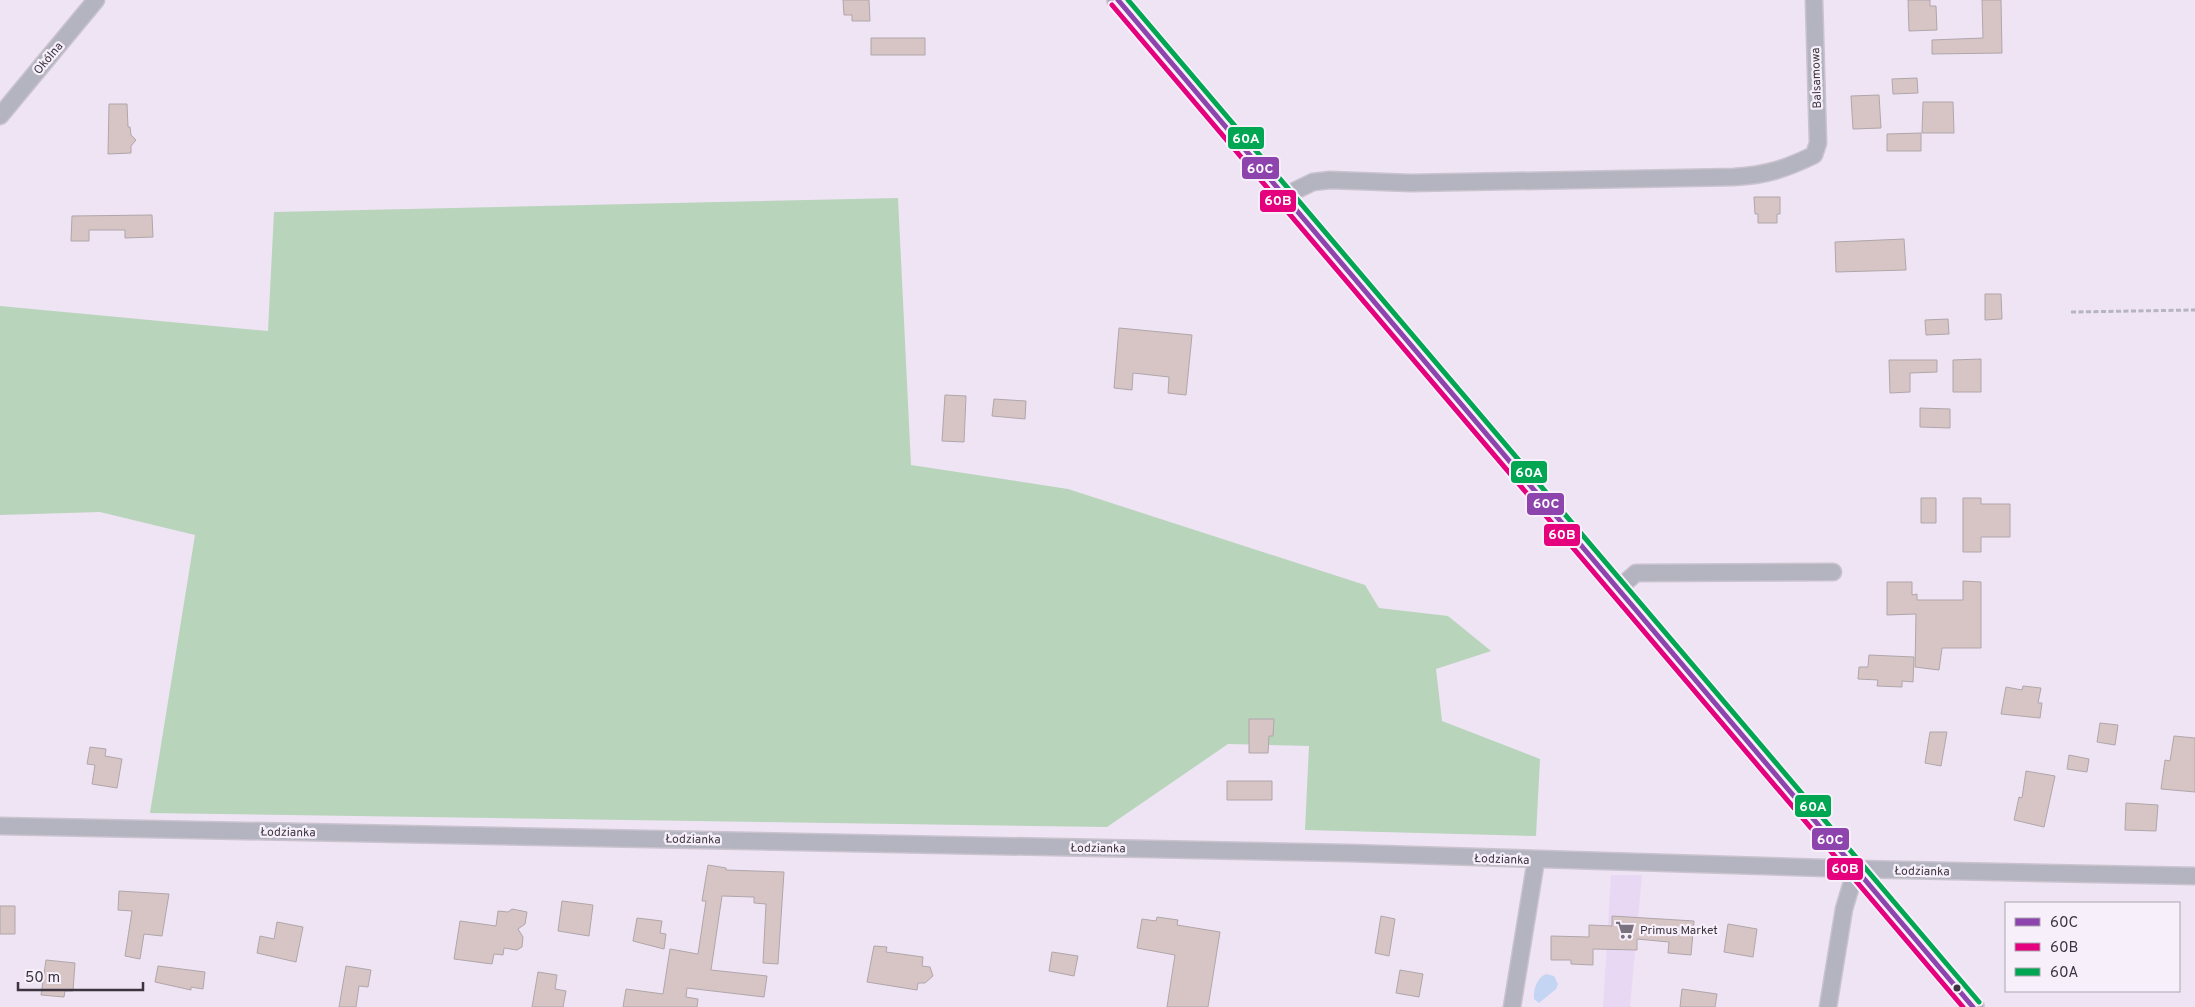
<svg xmlns="http://www.w3.org/2000/svg" width="2195" height="1007" viewBox="0 0 2195 1007" font-family="Overpass,sans-serif">
  <style>
    .built { fill: #e9d8f3 }
    .forest { fill: #b8d4bb }
    .water { fill: #c4d4f3 }
    .building { fill: #d7c5c5; stroke: #b0a6aa }
    .lines { fill: none; stroke-linecap: round; stroke-linejoin: round }
    .minor-casing { stroke: #cac3ce; stroke-width: 19 }
    .major-casing { stroke: #cac3ce; stroke-width: 24 }
    .path { stroke: #b6b4be; stroke-width: 3; stroke-dasharray: 5 2.5; stroke-linecap: butt }
    .minor { stroke: #b3b4bf; stroke-width: 16 }
    .major { stroke: #adadbb; stroke-width: 21 }
    .bus-1-casing { stroke: #f7f0fb; stroke-width: 9 }
    .bus-2-casing { stroke: #f7f0fb; stroke-width: 9 }
    .bus-3-casing { stroke: #f7f0fb; stroke-width: 9 }
    .bus-1 { stroke: #8e44ad; stroke-width: 5 }
    .bus-2 { stroke: #e5007d; stroke-width: 5 }
    .bus-3 { stroke: #00a651; stroke-width: 5 }
    .bus-dot { fill: #3c3540; stroke: #f7f0fb; stroke-width: 2 }
    .labels { text-anchor: middle; stroke-width: 4.5; stroke-linejoin: round; paint-order: stroke }
    .street-label { font-size: 12px; fill: #3c3540; stroke: #f7f0fb }
    .poi-label { font-size: 12px; fill: #3c3540; stroke: #f7f0fb; text-anchor: start }
    .line-badge { stroke: #f7f0fb; stroke-width: 2 }
    .badge-label { font-size: 14px; text-anchor: middle; font-weight: bold; fill: #fff }
  </style>
  <rect width="100%" height="100%" fill="#eee4f4"/>
  <path class="built" d="M1611,875h31l-12,132h-27z"/>
  <path class="forest" d="M898,198l13,267 157,24 297,96 14,23 69,8 43,35 -55,18 6,52 98,38 -4,77 -231,-6 4,-84 -81,-2 -121,83 -957,-14 45,-278 -95,-23 -100,3v-209l268,25 6,-119z"/>
  <path class="water" d="M1546,974l8,2 4,8 -2,5 -17,14 -5,-4c-1,-10 3,-21 12,-25z"/>
  <path class="building" d="M843,0h26l1,21h-18v-6h-8z
    M1908,0h22v6h6l1,24 -28,1z
    M1982,0h19l1,53 -70,1v-14l51,-2z
    M871,38h54v17h-54z
    M1917,78l1,15 -25,1 -1,-15z
    M1879,95l2,33 -28,1 -2,-33z
    M1923,102h30l1,31h-32z
    M109,104h18l1,23h2l1,8 5,5 -5,6v7l-23,1z
    M1921,133v18h-34v-17z
    M1754,197h26v17h-3v9h-19v-9h-3z
    M152,215l1,22 -28,1v-8h-36v11h-18l1,-25z
    M1904,239l2,31 -70,2 -1,-30z
    M1985,294h16l1,25 -17,1z
    M1948,319l1,15 -23,1 -1,-15z
    M1119,328l73,7 -6,60 -18,-2 1,-16 -36,-4 -1,17 -18,-2z
    M1981,359v33h-28v-32z
    M1889,360h48v12l-27,1v19l-20,1z
    M945,395l21,1 -2,46 -22,-1z
    M994,399l32,2 -1,18 -33,-3z
    M1920,408l30,1v19l-30,-1z
    M1921,498h15v25h-15z
    M1963,498h18v6h29v33h-29v15h-18z
    M1963,581l18,1v66h-39l-3,22 -24,-3 1,-53 -29,1v-33h25v13l5,-1v6h46z
    M1869,655l45,2 -1,25 -11,-1v6l-25,-1 1,-6 -20,-1 1,-12h9z
    M2023,686l18,2 -3,15h4l-2,15 -39,-4 5,-27 16,3z
    M1249,719h25l-1,17h-4l-1,17h-19z
    M2100,723l18,2 -3,20 -18,-3z
    M1930,732h17l-6,34 -16,-3z
    M2174,736l21,2v54l-34,-3 4,-29 5,1z
    M90,747l16,2 -1,7 17,3 -5,29 -25,-4 3,-19 -8,-1z
    M2069,755l20,4 -2,13 -20,-3z
    M2026,771l29,5 -11,51 -30,-7 5,-23 3,1z
    M1227,781h45v19h-45z
    M2126,803l32,2 -2,26 -31,-1z
    M708,865l18,3v2l58,2 -6,92 -15,-1 3,-59 -12,-1v-6l-32,-1 -11,74 56,6 -3,21 -77,-9 -1,9 12,2 -1,8h-74l3,-18 37,5 7,-45 28,5 8,-53h-4z
    M119,891l50,3 -7,42 -18,-2 -4,25 -15,-3 7,-45 -14,-1z
    M562,901l31,4 -4,31 -31,-5z
    M0,906h15v28h-15z
    M512,909l15,3 -2,12 -7,5 5,8 -1,10 -5,3 -13,-2 -1,7 -9,-1 -2,10 -38,-5 6,-38 36,5 2,-15 10,1z
    M1381,916l14,3 -6,37 -14,-3z
    M1612,916l82,5 -3,34 -23,-2 1,-11 -32,-3v11l-44,-1v16l-22,-1v-4h-20v-24l38,1v-12l23,1z
    M1157,917l21,3 -1,5 43,7 -12,75h-41l8,-52 -38,-7 5,-29 14,2z
    M637,918l25,3 -2,12 6,1 -2,15 -31,-8z
    M277,922l26,5 -7,35 -39,-9 3,-17 14,3z
    M1728,924l29,5 -4,28 -29,-5z
    M874,946l13,1 -1,5 37,5 -1,9 8,1 3,9 -8,7h-7l-1,7 -50,-8z
    M1052,952l26,4 -4,20 -25,-5z
    M46,960l29,3 -2,28h-8l-1,6 -23,-2z
    M158,966l47,6 -2,17 -12,-2v3l-36,-8z
    M346,966l25,4 -3,17 -9,-1 -3,21h-17z
    M1400,970l23,4 -4,23 -23,-4z
    M538,972l19,3 -2,14 11,2 -3,16h-31z
    M1682,989l35,5 -2,13h-35z"/>
  <g class="lines">
    <g class="minor-casing">
      <path id="minor" d="M0,116l96,-116
        M1284,196l29,-14 17,-2 81,3 323,-6c33,-2 51,-8 80,-22l4,-12 -4,-143
        M1618,589l18,-16 197,-1
        M0,826l1348,27 508,16 339,7
        M1512,1007l24,-147
        M1828,1007l16,-98 12,-40"/>
    </g>
    <g class="major-casing">
      <path id="major" d="M1118,0l855,1007"/>
    </g>
    <path class="path" d="M2071,312l124,-2"/>
    <use href="#minor" class="minor"/>
    <use href="#major" class="major"/>
    <g class="bus-1-casing">
      <path id="bus-1" d="M1118,0l855,1007"/>
    </g>
    <g class="bus-2-casing">
      <path id="bus-2" d="M1112,5l851,1002"/>
    </g>
    <g class="bus-3-casing">
      <path id="bus-3" d="M1128,0l851,1002"/>
    </g>
    <use href="#bus-1" class="bus-1"/>
    <use href="#bus-2" class="bus-2"/>
    <use href="#bus-3" class="bus-3"/>
  </g>
  <defs>
    <g id="supermarket-bare" transform="scale(1.5)"><path d="M-6-5.5h2.5l.6 2H6L4.5 2H-2.5L-4.4-4H-6ZM-1.5 3.2a1.3 1.3 0 1 0 .1 0ZM3 3.2a1.3 1.3 0 1 0 .1 0Z" fill="#7a727f" stroke="#f7f0fb" stroke-width="2.5" paint-order="stroke"/></g>
  </defs>
  <g fill-rule="evenodd">
    <use href="#supermarket-bare" x="1625" y="930"/>
  </g>
  <circle class="bus-dot" cx="1957" cy="988" r="4.5"/>
  <g class="labels">
    <g class="street-label">
      <text transform="translate(48 58) rotate(-50)" y="4">Okólna</text>
      <text transform="translate(1816 78) rotate(-92)" y="4">Balsamowa</text>
      <text transform="translate(288 832) rotate(1)" y="4">Łodzianka</text>
      <text transform="translate(693 839) rotate(1)" y="4">Łodzianka</text>
      <text transform="translate(1098 848) rotate(1)" y="4">Łodzianka</text>
      <text transform="translate(1502 859) rotate(2)" y="4">Łodzianka</text>
      <text transform="translate(1922 871) rotate(1)" y="4">Łodzianka</text>
    </g>
    <g class="poi-label">
      <text x="1640" y="934">Primus Market</text>
    </g>
  </g>
  <g class="line-badge">
    <rect x="1227" y="126" width="38" height="24" rx="5" fill="#00a651"/>
    <rect x="1241" y="156" width="39" height="24" rx="5" fill="#8e44ad"/>
    <rect x="1259" y="189" width="38" height="24" rx="5" fill="#e5007d"/>
    <rect x="1510" y="460" width="38" height="24" rx="5" fill="#00a651"/>
    <rect x="1526" y="492" width="39" height="24" rx="5" fill="#8e44ad"/>
    <rect x="1543" y="523" width="38" height="24" rx="5" fill="#e5007d"/>
    <rect x="1794" y="794" width="38" height="24" rx="5" fill="#00a651"/>
    <rect x="1811" y="827" width="39" height="24" rx="5" fill="#8e44ad"/>
    <rect x="1826" y="857" width="38" height="24" rx="5" fill="#e5007d"/>
  </g>
  <g class="badge-label">
    <text x="1246" y="143">60A</text>
    <text x="1260" y="173">60C</text>
    <text x="1278" y="205">60B</text>
    <text x="1529" y="477">60A</text>
    <text x="1546" y="508">60C</text>
    <text x="1562" y="539">60B</text>
    <text x="1813" y="811">60A</text>
    <text x="1830" y="844">60C</text>
    <text x="1845" y="873">60B</text>
  </g>
  <rect x="2005" y="902" width="175" height="90" fill="#f7f0fb" stroke="#aca5b0"/>
  <rect x="2015" y="918" width="25" height="8" fill="#8e44ad" stroke="#aca5b0"/>
  <text x="2050" y="927" font-size="15" fill="#3c3540">60C</text>
  <rect x="2015" y="943" width="25" height="8" fill="#e5007d" stroke="#aca5b0"/>
  <text x="2050" y="952" font-size="15" fill="#3c3540">60B</text>
  <rect x="2015" y="968" width="25" height="8" fill="#00a651" stroke="#aca5b0"/>
  <text x="2050" y="977" font-size="15" fill="#3c3540">60A</text>
  <path d="M18 982v8h125v-8" fill="none" stroke="#3c3540" stroke-width="2.5"/>
  <text x="25" y="982" font-size="15" fill="#3c3540" stroke="#f7f0fb" stroke-width="4" paint-order="stroke">50 m</text>
</svg>
